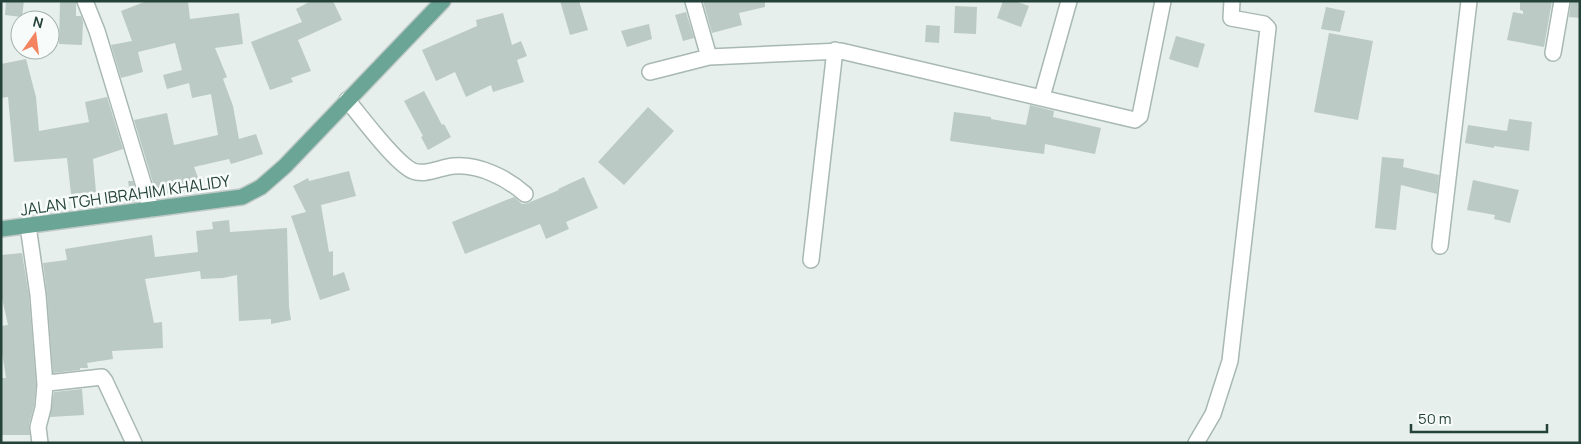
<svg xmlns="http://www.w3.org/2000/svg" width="1581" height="444" viewBox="0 0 1581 444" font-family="Manrope,sans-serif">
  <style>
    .building { fill: #bbcac4 }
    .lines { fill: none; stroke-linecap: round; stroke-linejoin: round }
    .minor-casing { stroke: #a8b8b2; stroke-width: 18 }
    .major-casing { stroke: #c2cac8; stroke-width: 18 }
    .minor { stroke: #fff; stroke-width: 15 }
    .major { stroke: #6aa596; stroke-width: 15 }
    .labels { text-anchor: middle; stroke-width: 5; stroke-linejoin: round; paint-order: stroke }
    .street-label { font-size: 16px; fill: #24423a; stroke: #f7fbf9 }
  </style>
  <rect width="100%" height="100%" fill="#e6efeb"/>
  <path class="building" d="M6,1h18l-2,16 -17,-2z
    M60,1h16v15h5l2,6 -1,23 -23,-1z
    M147,1h41l2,18 49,-6 4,31 -28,4 12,29 -4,2 10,27 6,33 17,-5 7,20 -32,10 -2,-5 -35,8 8,21 -45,8 -23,-76 33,-7 7,32 44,-10 -7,-41 -19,4 -3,-15 -22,6 -4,-14 19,-5 -7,-27 -37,9 5,20 -22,6 -10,-33 21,-4 -11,-30z
    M311,1h22l9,19 -44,20 13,31 -20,7 2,4 -23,8 -19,-48 51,-20 -6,-13z
    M560,1h19l9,29 -18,5z
    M703,1h62v6l-26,6 3,12 -30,8z
    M1003,1h12l14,5 -8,21 -24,-9z
    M1520,1h32l-8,46 -37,-7 6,-28 10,2v-3l-3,-1z
    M1571,1h9v17l-11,-1z
    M955,6l22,1 -1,27 -22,-1z
    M1326,7l19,4 -5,21 -19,-3z
    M686,12l8,26 -11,3 -8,-26z
    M503,13l9,32 9,-4 6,15 -10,4 7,22 -31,10 -2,-7 -25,12 -11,-25 -19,9 -14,-31 55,-24 -1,-6z
    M649,24l3,15 -25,8 -6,-16z
    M926,25l14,1 -1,17 -14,-1z
    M1329,33l44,8 -15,79 -44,-8z
    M1176,36l29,8 -7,24 -29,-9z
    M26,59l10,38 3,34 50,-9 -4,-20 22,-5 16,52 -30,10 3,33 -25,2 -4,-36 -53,4 -6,-65 -7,1v-34z
    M424,91l18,34 2,-1 7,13 -23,13 -7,-13 2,-1 -19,-35z
    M1030,105l24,6 -1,6 48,11 -6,26 -50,-10 -1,10 -94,-13 4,-29 37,5v2l35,6z
    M648,107l26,24 -50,54 -26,-23z
    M1509,119l23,3 -3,29 -35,-5v2l-29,-5 3,-18 39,6z
    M1382,157l22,2 -1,8 36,8 -2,19 -36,-9 -5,45 -21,-2z
    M349,171l7,25 -35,9 8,47 4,-1v25l11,-4 6,18 -30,10 -29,-84 15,-4 -13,-26 15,-8 1,3z
    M584,177l14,31 -32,14 3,7 -23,10 -6,-15 -75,30 -13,-32 62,-25 8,7 6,-1 31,-13 -1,-1z
    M1473,180l46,10 -9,33 -16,-4 1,-4 -28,-5z
    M128,181h5l5,19 -7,1z
    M229,220l1,12 57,-4 2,79 2,13 -20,4v-5l-32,2 -2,-46 -14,3 -22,1 -1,-8 -55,8 9,44 8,-1 1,26 -51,3 1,8 -26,4 1,5h-8v2l-27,3 -6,-79 -4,-31 24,-3 -2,-11 87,-14 3,22 43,-5 -2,-21 17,-2 -1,-7z
    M22,253l7,43 7,89 -2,21 -5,19 1,10h-29v-57h5l-5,-32v-20l7,-1 -7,-31v-39z
    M82,389l2,26 -34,2 4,-25z"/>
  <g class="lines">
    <g class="minor-casing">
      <path id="minor" d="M85,1l12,30 54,178
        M693,1l16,56 132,-6 294,69 5,-4 23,-115
        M1553,53l9,-52
        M650,72l59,-15
        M1042,97l27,-96
        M347,100c14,16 48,63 66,71 12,5 28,-4 41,-5 25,-2 53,12 71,28
        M28,226l10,69 7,90 -2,23 -5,19 2,16
        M1440,246l29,-245
        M811,260l24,-210
        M48,383l54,-6 3,4 29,62
        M1196,443l17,-29 17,-53 38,-333 -4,-4 -33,-6 1,-17"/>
    </g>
    <g class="major-casing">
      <path id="major" d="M1,229l241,-32 19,-10 24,-21 158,-165"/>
    </g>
    <use href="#minor" class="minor"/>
    <use href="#major" class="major"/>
  </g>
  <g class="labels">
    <g class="street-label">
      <text transform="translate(125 195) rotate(-8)" y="6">JALAN TGH IBRAHIM KHALIDY</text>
    </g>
  </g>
  <rect width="1581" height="444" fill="none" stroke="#24423a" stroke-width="5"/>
  <g transform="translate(35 35) rotate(14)"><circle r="24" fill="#f7fbf9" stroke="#a3b1ad"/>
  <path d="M0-4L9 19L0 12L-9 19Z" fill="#f4845f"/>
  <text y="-8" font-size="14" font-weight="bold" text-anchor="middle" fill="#24423a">N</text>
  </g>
  <path d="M1411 424v8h136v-8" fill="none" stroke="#24423a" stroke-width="2.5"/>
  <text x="1418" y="424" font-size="15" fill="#24423a" stroke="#f7fbf9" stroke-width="4" paint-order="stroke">50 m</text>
</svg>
